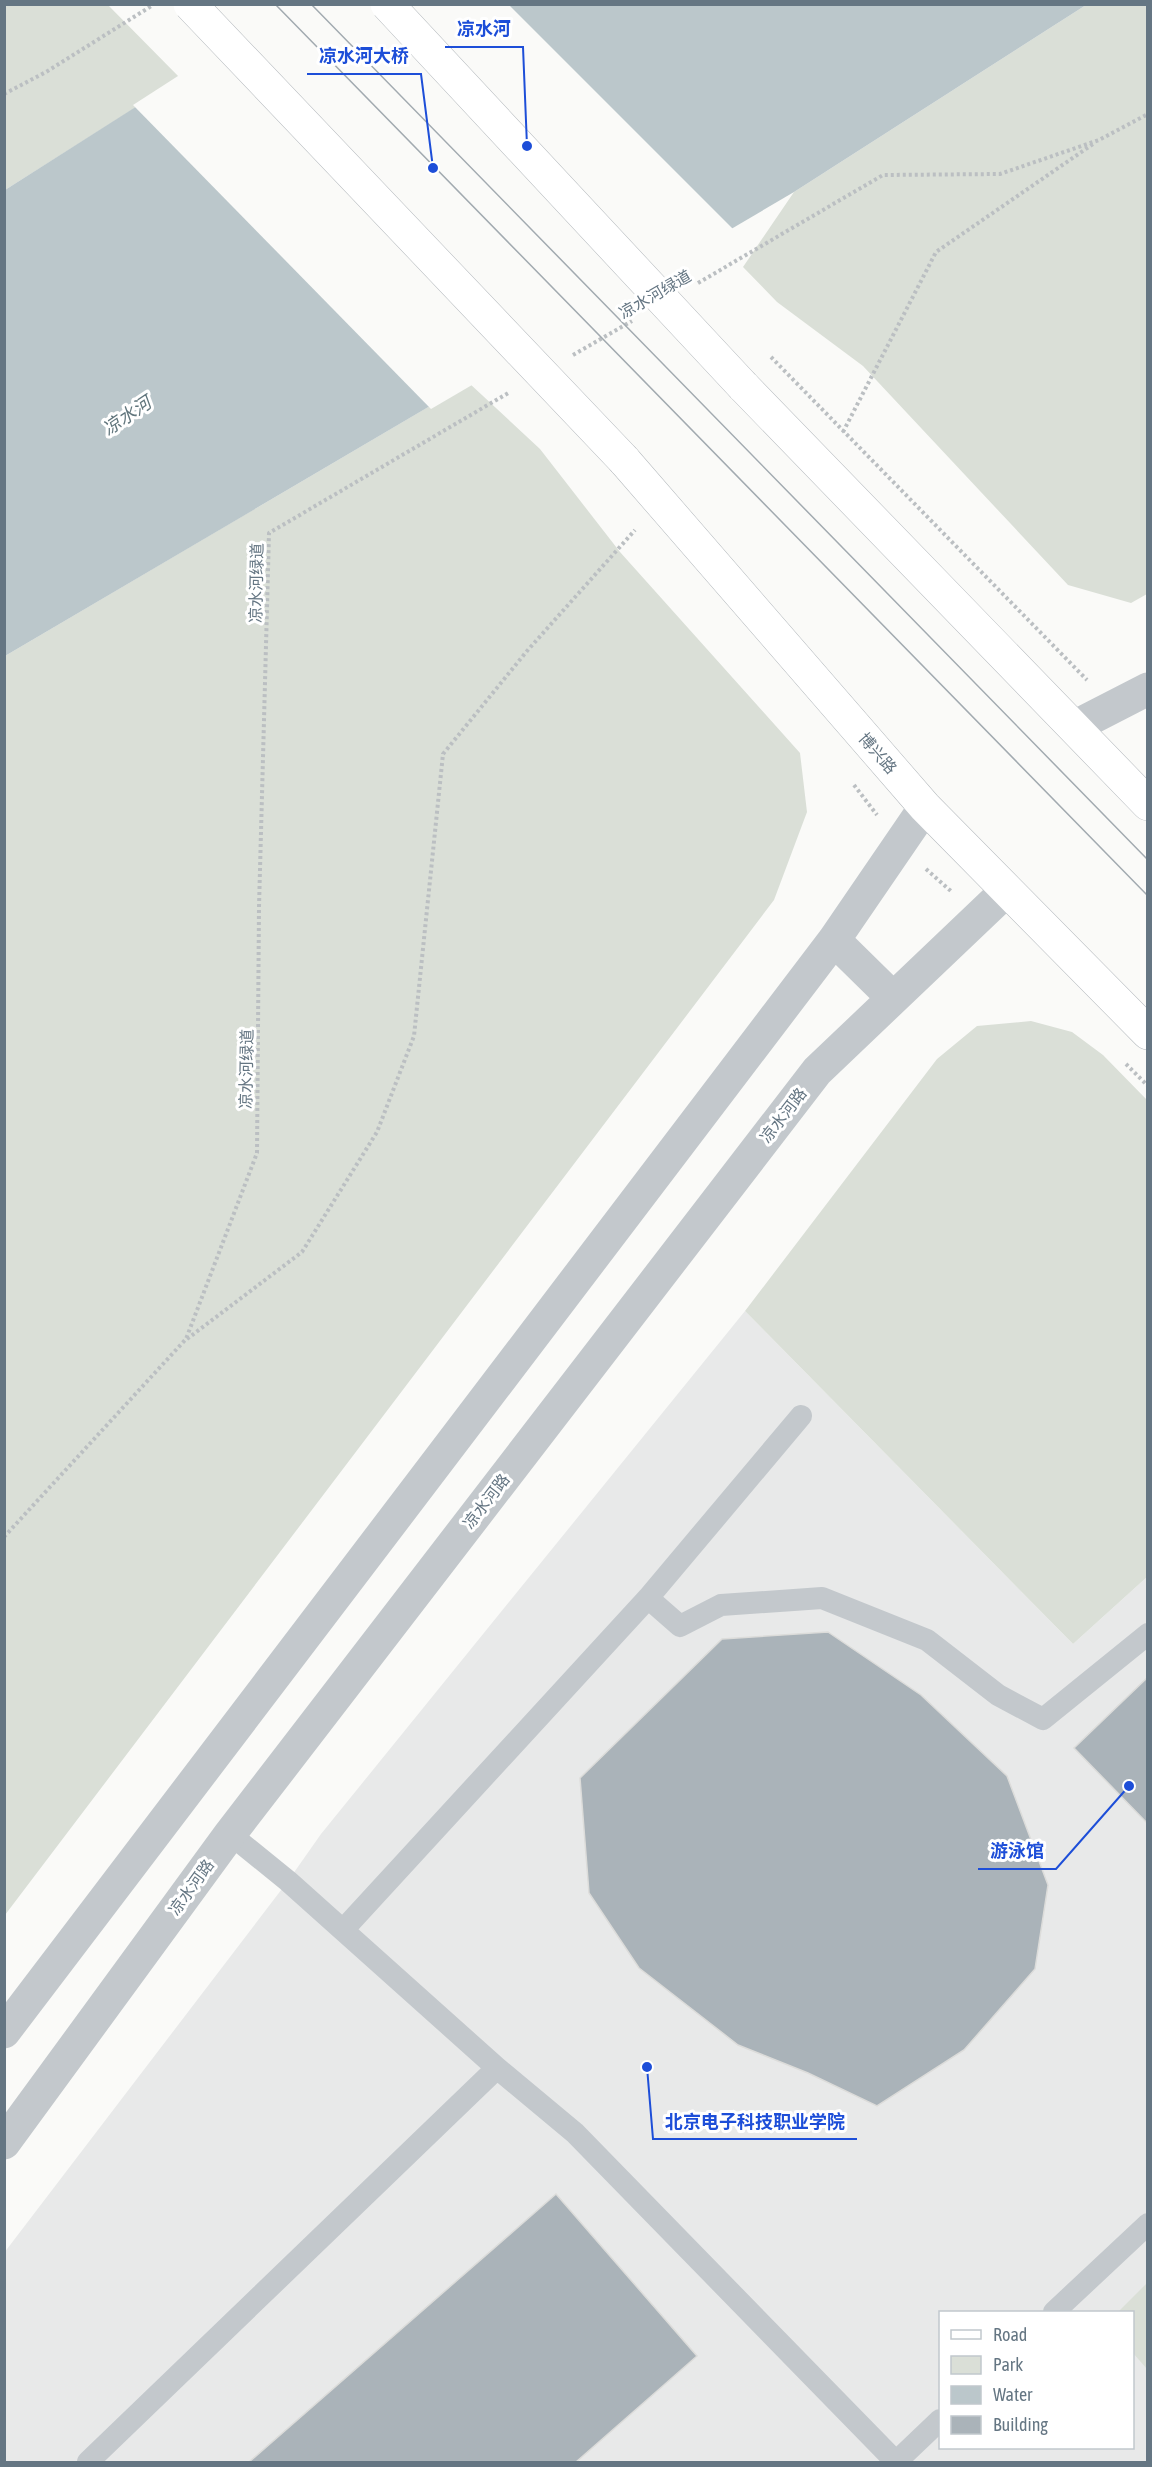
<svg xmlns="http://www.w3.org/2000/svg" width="1152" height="2467" viewBox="0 0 1152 2467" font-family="'Asap Condensed','Noto Sans SC',sans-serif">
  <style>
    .built { fill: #e8e9e9; fill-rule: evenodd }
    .green { fill: #dadfd7 }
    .water { fill: #bbc7cb }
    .pier { fill: #fafaf8 }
    .building { fill: #aab3b9; stroke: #dcdcda; stroke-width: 1.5 }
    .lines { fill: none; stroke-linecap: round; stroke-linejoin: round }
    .primary-casing { stroke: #b5babe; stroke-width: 34 }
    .path { stroke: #bbbfc2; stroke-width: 4; stroke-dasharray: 3 3; stroke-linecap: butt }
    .service { stroke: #c3c8cc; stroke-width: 22 }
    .tertiary { stroke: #c3c8cc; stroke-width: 33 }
    .primary { stroke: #fff; stroke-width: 33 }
    .tram { stroke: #a2aab0; stroke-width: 1.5 }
    .primary-bridge-casing { stroke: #b5babe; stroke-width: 34; stroke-linecap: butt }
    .primary-bridge { stroke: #fff; stroke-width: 33 }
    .labels { text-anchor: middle; stroke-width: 6; stroke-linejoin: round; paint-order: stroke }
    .street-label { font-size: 16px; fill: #657683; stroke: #fff }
    .water-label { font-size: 18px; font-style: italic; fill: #60757c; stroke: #fff }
    .leader { fill: none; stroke: #1d4ed8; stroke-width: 2 }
    .callout-dot { fill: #1d4ed8; stroke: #fff; stroke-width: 2 }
    .callout-label { font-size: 18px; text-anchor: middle; font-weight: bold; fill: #1d4ed8; stroke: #fff; stroke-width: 6; stroke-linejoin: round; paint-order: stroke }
  </style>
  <rect width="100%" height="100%" fill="#fafaf8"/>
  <path class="built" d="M745,1311l328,333 74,-67v885h-1142l-1,-209 284,-372 33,-47zM940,2312h192v136h-192z"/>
  <path class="green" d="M5,5h103l73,74 -176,111z
    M1086,5h61v589l-16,9 -63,-18 -205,-219 -86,-64 -34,-35 51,-75z
    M469,383l71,66 80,103 180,201 7,59 -33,88 -769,1015v-1259z
    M1031,1021l41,11 31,23 44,45v477l-74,67 -328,-333 192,-252 40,-33z
    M1147,2283v86l-14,-16 -1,-41h-14z"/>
  <path class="water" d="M296,5h790l-292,187 -789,464v-466z"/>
  <path class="pier" d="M290,4l219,1 226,226 -304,178 -298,-304z"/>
  <path class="building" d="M828,1632l93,63 86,81 41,109 -13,84 -71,81 -87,56 -69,-33 -70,-28 -99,-77 -50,-75 -9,-115 142,-139z
    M1148,1677v147l-74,-76z
    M556,2194l141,162 -121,106h-327z"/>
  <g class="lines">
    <g class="primary-casing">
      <path id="primary" d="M743,386l405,418
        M624,460l301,347 223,226"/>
    </g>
    <path class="path" d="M4,94l42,-22 107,-67
      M698,283l185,-108 117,-1 99,-34 49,-26
      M573,355l59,-34
      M771,357l316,323
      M843,432l93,-180 157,-108
      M854,785l23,30
      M926,869l26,23
      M1126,1064l22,22
      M187,1339l115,-87 75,-120 37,-96 29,-282 84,-103 108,-121
      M4,1537l182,-198 71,-186 2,-246 10,-374 241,-141"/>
    <path class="service" d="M648,1598l32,28 41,-21 101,-7 105,42 71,55 45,24 105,-85
      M230,1834l58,47 209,187 78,65 321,329
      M343,1930l305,-332 153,-182
      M1054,2312l94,-88
      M88,2462l409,-394
      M896,2462l44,-42"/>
    <path class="tertiary" d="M1074,727l74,-38
      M834,940l59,58
      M4,2032l830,-1092 91,-133
      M4,2143l226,-309 587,-763 189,-180"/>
    <use href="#primary" class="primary"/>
    <path class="tram" d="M275,4l873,892
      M311,4l837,856"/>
    <g class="primary-bridge-casing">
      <path id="primary-bridge" d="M190,4l434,456
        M387,4l356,382"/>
    </g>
    <use href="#primary-bridge" class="primary-bridge"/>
  </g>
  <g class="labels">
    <g class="street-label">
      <text transform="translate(655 294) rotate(-30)" y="6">凉水河绿道</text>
      <text transform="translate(256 583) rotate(-89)" y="6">凉水河绿道</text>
      <text transform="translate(878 753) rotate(49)" y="6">博兴路</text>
      <text transform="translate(246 1069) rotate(-89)" y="6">凉水河绿道</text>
      <text transform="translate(783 1115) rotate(-52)" y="6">凉水河路</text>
      <text transform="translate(486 1501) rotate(-52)" y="6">凉水河路</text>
      <text transform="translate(191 1887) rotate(-54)" y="6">凉水河路</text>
    </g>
    <g class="water-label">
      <text transform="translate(127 416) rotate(-34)" y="6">凉水河</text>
    </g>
  </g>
  <path class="leader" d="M527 146L523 47H445M433 168L421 74H307M1129 1786L1056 1869H978M647 2067L653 2139H857"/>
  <g class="callout-dot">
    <circle cx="527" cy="146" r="6"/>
    <circle cx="433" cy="168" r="6"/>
    <circle cx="1129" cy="1786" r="6"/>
    <circle cx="647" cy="2067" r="6"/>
  </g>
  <g class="callout-label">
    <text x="484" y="35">凉水河</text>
    <text x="364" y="62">凉水河大桥</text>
    <text x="1017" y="1857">游泳馆</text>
    <text x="755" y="2128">北京电子科技职业学院</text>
  </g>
  <rect width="1152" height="2467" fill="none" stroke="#657683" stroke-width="12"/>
  <rect x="939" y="2311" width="195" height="138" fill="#ffffff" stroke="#c1c8cd" stroke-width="1.5"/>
  <rect x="951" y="2330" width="30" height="9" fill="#ffffff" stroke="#c1c8cd" stroke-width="1.5"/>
  <text x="993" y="2341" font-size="18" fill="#657683">Road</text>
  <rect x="951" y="2356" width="30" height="18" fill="#dadfd7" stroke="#c1c8cd" stroke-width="1.5"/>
  <text x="993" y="2371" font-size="18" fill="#657683">Park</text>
  <rect x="951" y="2386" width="30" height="18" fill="#bbc7cb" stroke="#c1c8cd" stroke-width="1.5"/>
  <text x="993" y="2401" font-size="18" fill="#657683">Water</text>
  <rect x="951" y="2416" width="30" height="18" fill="#aab3b9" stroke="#c1c8cd" stroke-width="1.5"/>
  <text x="993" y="2431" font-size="18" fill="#657683">Building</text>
</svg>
